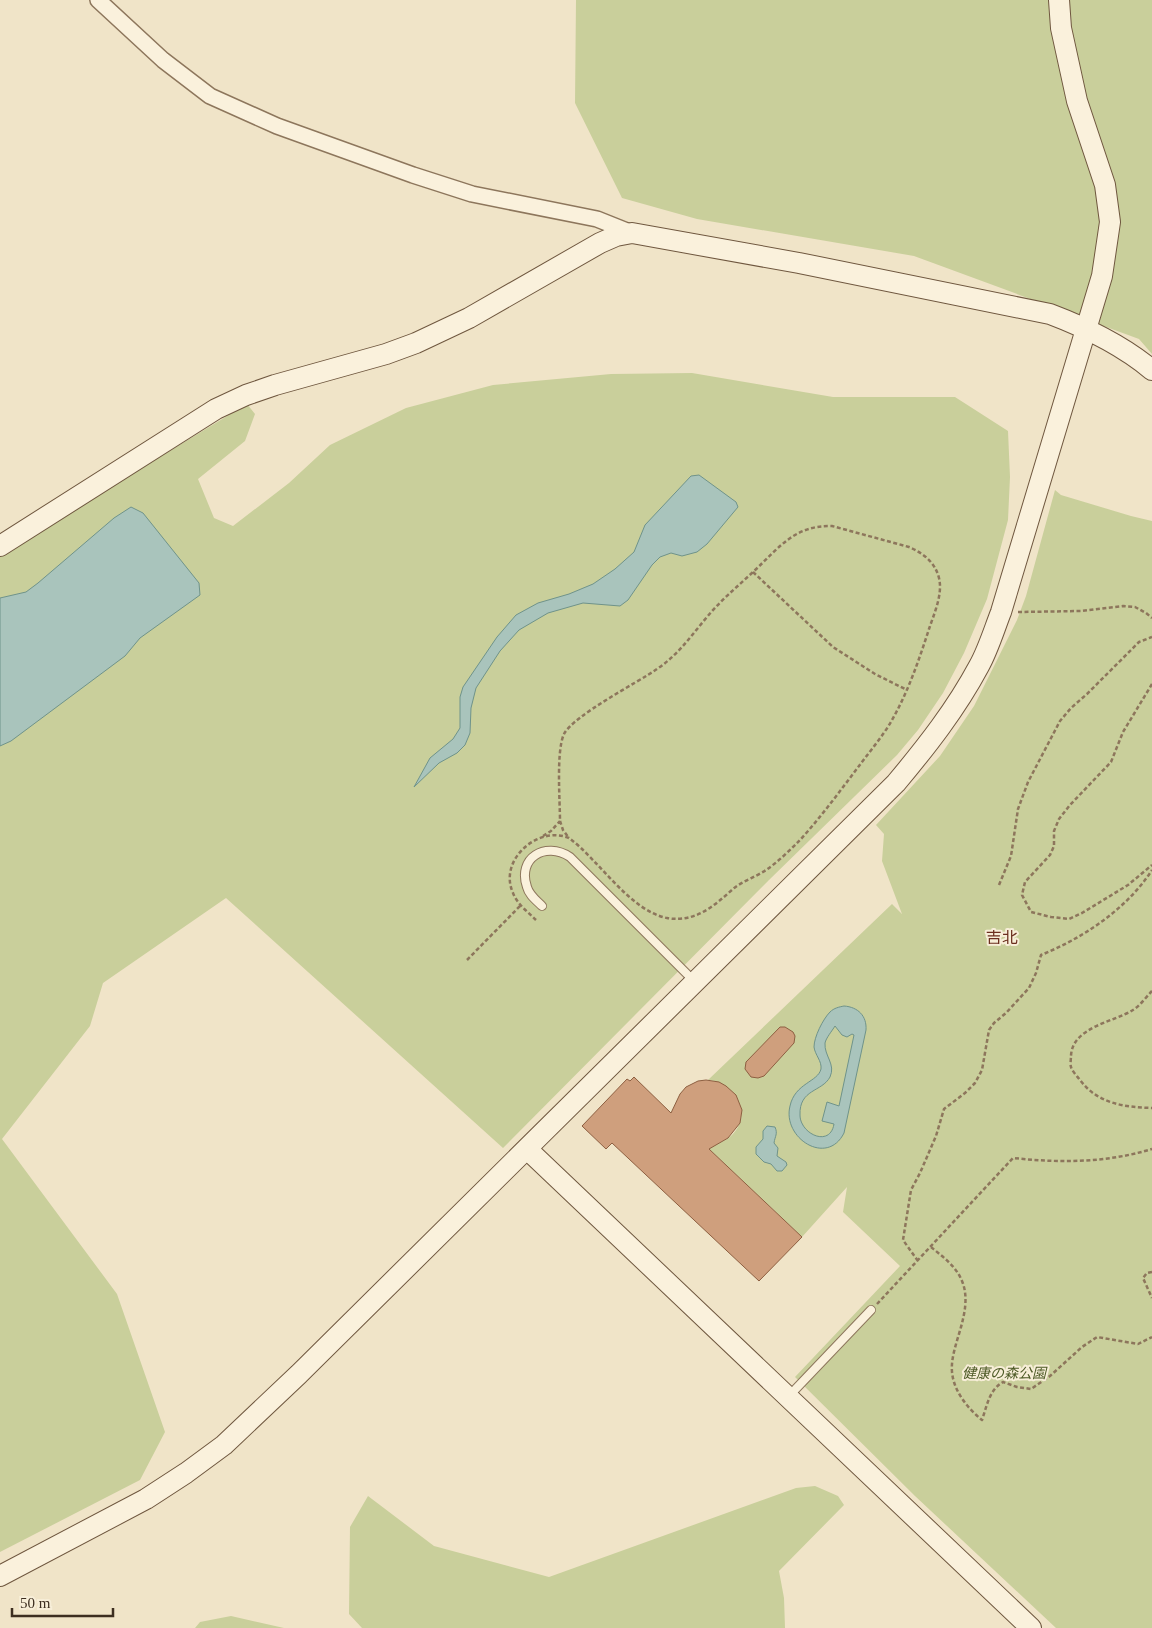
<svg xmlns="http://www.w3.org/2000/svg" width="1152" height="1628" viewBox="0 0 1152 1628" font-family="'Times New Roman','Noto Sans JP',serif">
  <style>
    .green { fill: #c9cf9b }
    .water { fill: #a9c4bc; stroke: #6f938a; fill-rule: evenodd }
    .building { fill: #cf9f7d; stroke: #8d5f41 }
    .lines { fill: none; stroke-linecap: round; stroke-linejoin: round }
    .lane-casing { stroke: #8d765c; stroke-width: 10 }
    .street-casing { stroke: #8d765c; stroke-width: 18 }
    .secondary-casing { stroke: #6f573f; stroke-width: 22 }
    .path { stroke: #8d765c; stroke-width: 2.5; stroke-dasharray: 4 2.5; stroke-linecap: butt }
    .lane { stroke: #faf1dc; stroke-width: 8 }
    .street { stroke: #faf1dc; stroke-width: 15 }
    .secondary { stroke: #faf1dc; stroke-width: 20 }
    .labels { text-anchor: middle; stroke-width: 4; stroke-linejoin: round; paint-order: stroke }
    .park-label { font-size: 14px; font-style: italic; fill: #4d5a26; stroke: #f7eed8 }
    .quarter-label { font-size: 16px; fill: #6b2e1e; stroke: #f7eed8 }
  </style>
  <rect width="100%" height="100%" fill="#f0e4c8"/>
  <path class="green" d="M576,0h576v354l-13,-15 -225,-83 -217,-37 -75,-21 -47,-95z
    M692,373l141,24h122l53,34 2,46 -2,43 -21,79 -23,54 -21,40 -25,37 -21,25 -128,125 -266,268 -277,-250 -123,85 -13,43 -88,113 115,155 48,138 -25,48 -140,72v-998l247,-150 8,10 -10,27 -47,38 16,39 19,8 56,-43 41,-38 76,-37 87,-23 118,-11z
    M1055,490l6,5 70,21 21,5v1107h-96l-141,-132 -120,-119 105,-111 -57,-54 4,-25 -45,50 -95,-90c9,-4 18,-5 25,-12 21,-22 3,-52 -24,-55l184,-176 10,10 -20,-53 2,-27 -8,-9 64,-69 34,-50 43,-86 9,-24z
    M815,1486l23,10 6,9 -65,66 5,27 1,30h-423l-13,-14 1,-87 18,-31 66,50 115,31 247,-89z
    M231,1616l53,12h-89l5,-6z"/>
  <path class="water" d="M699,475l37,27 2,5 -31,37 -10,8 -15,4 -11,-3 -11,4 -8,8 -24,35 -8,6 -37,-3 -35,10 -29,17 -19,21 -24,37 -5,20 -1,25 -5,12 -8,8 -18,10 -25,24 16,-29 23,-19 7,-11v-31l3,-10 34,-50 19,-22 22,-12 31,-9 24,-10 22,-15 19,-17 11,-27 46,-49z
    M131,507l12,6 56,70 1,12 -60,43 -15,18 -114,85 -11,5v-148l26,-6 12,-9 76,-65z
    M844,1006c14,1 23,10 22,24l-22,103c-17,34 -62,5 -54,-27 5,-23 28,-24 31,-37 1,-8 -6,-14 -7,-22 0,-10 9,-28 16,-35 4,-4 9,-5 14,-6zM835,1026l7,9 5,2 5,-3 2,1 -15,71 -12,-4 -5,19 12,3c-4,24 -34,10 -34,-9 -1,-26 22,-23 30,-38 6,-13 -6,-21 -5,-34 1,-5 7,-12 10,-17z
    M767,1126l8,1c3,7 0,9 -1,16l4,5 -1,8 9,6 1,3 -5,6h-5l-6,-7 -7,-2 -8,-8v-7l7,-8v-8z"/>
  <path class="building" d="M780,1027h5l8,5 2,4 -1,7 -30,33 -6,2 -7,-1 -6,-8 1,-7z
    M634,1077l37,36 9,-19 6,-7 12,-6 8,-1 13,2 7,4 10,9 6,15 -2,13 -12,15 -19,11 93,88 -43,44 -147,-138 -6,6 -24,-23 45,-47 3,2z"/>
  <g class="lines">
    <g class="lane-casing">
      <path id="lane" d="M542,906c-6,-6 -13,-11 -15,-19 -10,-29 18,-46 43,-30l125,125
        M788,1397l83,-87"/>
    </g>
    <g class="street-casing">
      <path id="street" d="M98,0l65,60 47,36 67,30 136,49 59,19 125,25 35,14"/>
    </g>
    <g class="secondary-casing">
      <path id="secondary" d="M0,546l216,-137 30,-14 29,-10 111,-31 30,-11 53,-25 131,-75 16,-7 16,-3 167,30 251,51c37,14 72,31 102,56
        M527,1149l504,479
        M0,1576l146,-77 40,-26 38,-28 75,-71 597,-591c31,-37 60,-74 83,-117 9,-16 15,-36 22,-54l101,-336 8,-54 -5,-37 -28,-84 -16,-73 -2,-28"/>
    </g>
    <path class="path" d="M753,572l80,75 42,27 30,15
      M1018,612l63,-1 42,-5 12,1 11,6 6,5
      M1152,684l-29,48 -12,30 -41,43 -11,14 -5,12v15l-4,9 -25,27 -3,13 9,17 20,5 18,2 13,-6 46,-28 24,-20
      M543,836l8,-5 9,-10
      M999,885l12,-29 7,-47 10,-27 32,-61 11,-13 16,-14 52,-52 13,-5
      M536,920c-8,-8 -19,-16 -23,-27 -15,-33 25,-68 56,-55 30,22 61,73 98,80 28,5 47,-12 66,-29 9,-8 23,-12 33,-19 12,-8 24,-20 34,-30 21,-23 40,-49 59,-74 11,-15 24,-30 33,-46 16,-28 27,-60 37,-91 5,-15 14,-35 10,-51 -4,-16 -16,-25 -30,-31l-77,-21c-38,-1 -53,22 -79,46 -16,15 -32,28 -46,45 -16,19 -29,38 -50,52 -20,14 -83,46 -93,65 -8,17 -4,67 -4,87l3,9 6,8
      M467,960l54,-55
      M1152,991c-6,6 -12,15 -19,19 -19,12 -61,17 -62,46 0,3 -1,8 0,11 1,4 6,9 9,13 18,24 44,27 72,28
      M931,1247c12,10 25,19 31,34 5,12 4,25 1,38 -3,14 -10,31 -11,45 -2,23 14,43 30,56 5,-14 7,-30 21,-38l14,5 14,2 19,-13 32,-29 15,-10 41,7 14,-7
      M918,1261l-15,-21 8,-50 9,-17 16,-37 8,-27 21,-16 10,-10 7,-13 7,-40 5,-7 12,-10 23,-25 7,-15 5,-18c42,-17 86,-46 111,-85
      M1152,1272l-5,1 -4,5 9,20
      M877,1304l136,-146c47,5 93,5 139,-9"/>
    <use href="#lane" class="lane"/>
    <use href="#street" class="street"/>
    <use href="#secondary" class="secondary"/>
  </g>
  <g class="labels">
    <g class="park-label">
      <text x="1004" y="1378">健康の森公園</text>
    </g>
    <g class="quarter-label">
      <text x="1002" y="943">吉北</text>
    </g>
  </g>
  <path d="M12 1608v8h101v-8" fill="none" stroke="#3d2e20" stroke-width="2.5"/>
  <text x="20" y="1608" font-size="15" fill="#3d2e20" stroke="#f7eed8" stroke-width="4" paint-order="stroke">50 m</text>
</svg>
